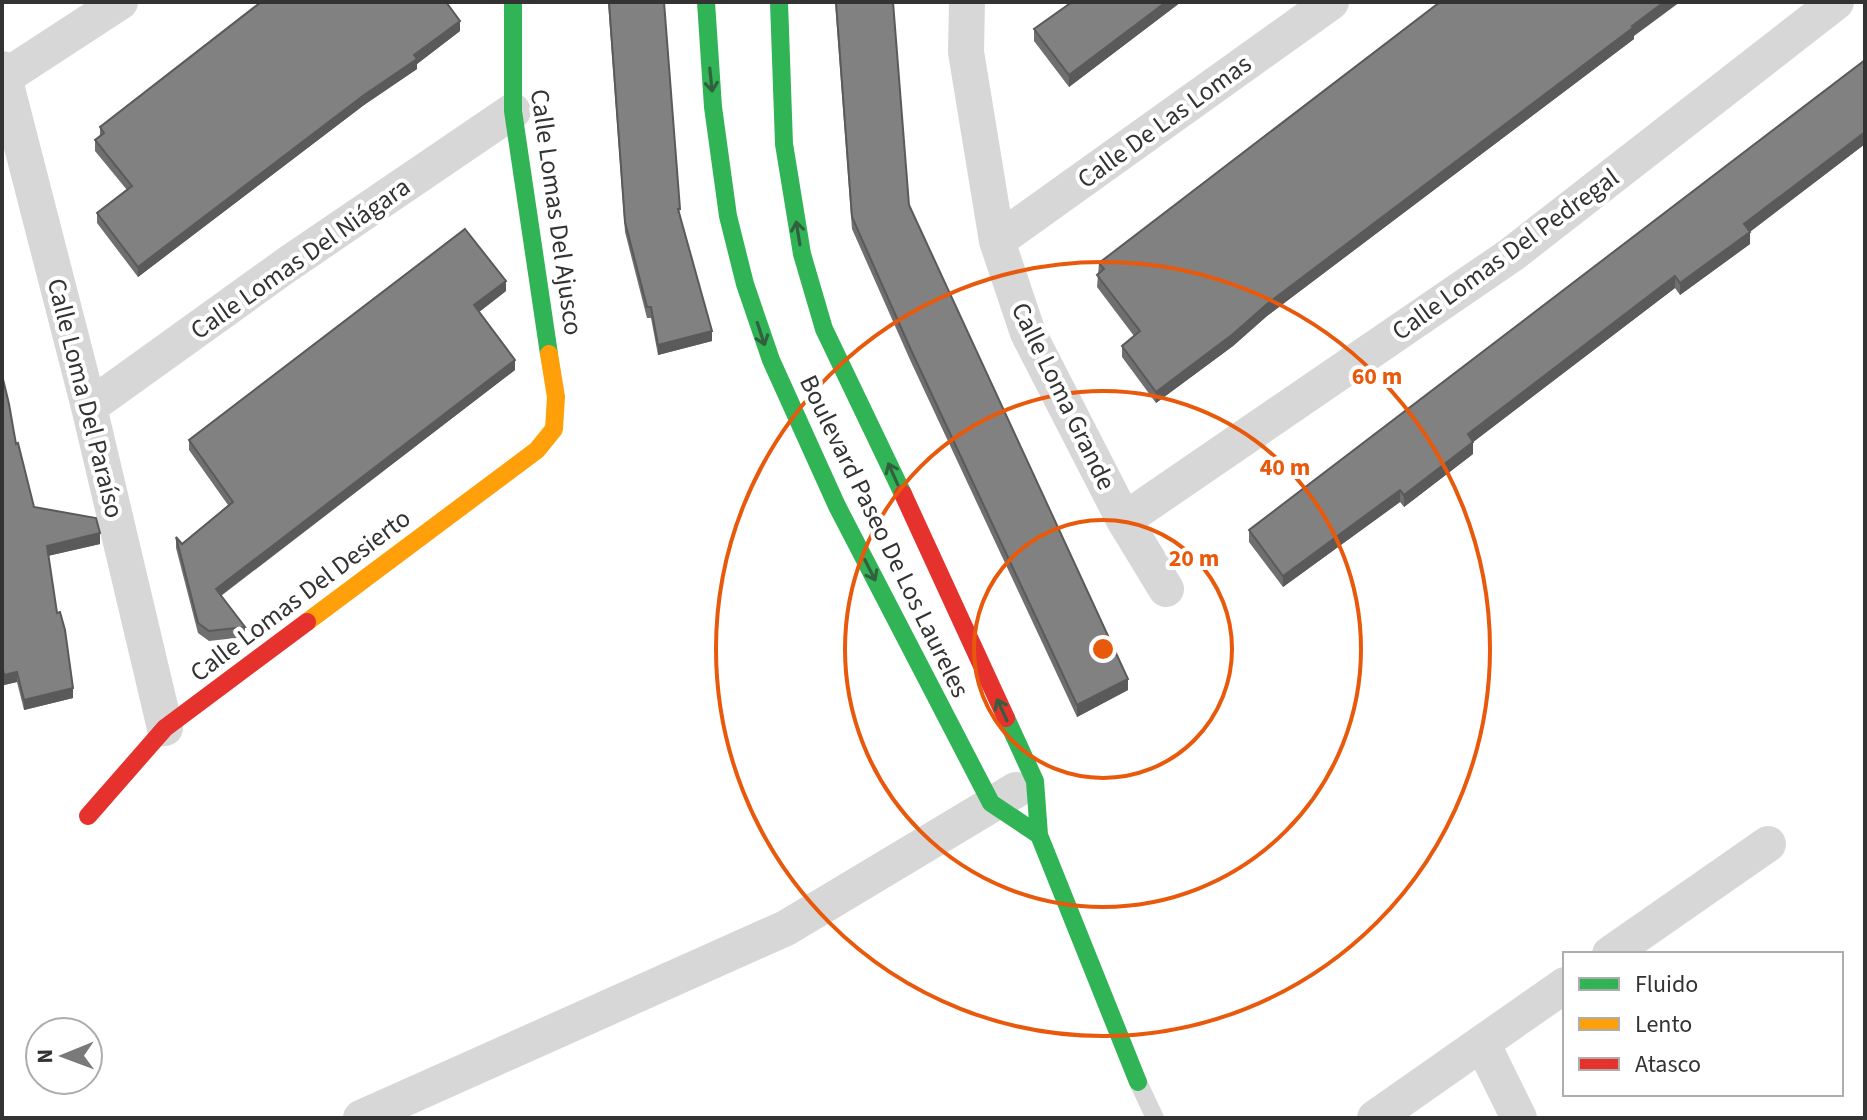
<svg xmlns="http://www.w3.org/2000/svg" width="1867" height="1120" viewBox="0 0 1867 1120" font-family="'Source Sans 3',sans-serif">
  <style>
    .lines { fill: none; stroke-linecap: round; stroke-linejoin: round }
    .lane { stroke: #d7d7d7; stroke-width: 18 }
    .street { stroke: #d7d7d7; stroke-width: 36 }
    .fast { stroke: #30b455; stroke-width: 18 }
    .slow { stroke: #ff9f0a; stroke-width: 18 }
    .jam { stroke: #e5322d; stroke-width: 18 }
    .wall { fill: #6f6f6f }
    .shaded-wall { fill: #5a5a5a }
    .building { fill: #818181; stroke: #5a5a5a; stroke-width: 2 }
    .oneway { stroke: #32603f }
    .ring { fill: none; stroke: #e8590c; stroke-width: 4 }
    .labels { text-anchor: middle; stroke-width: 8; stroke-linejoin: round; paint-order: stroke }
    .street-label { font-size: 26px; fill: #333; stroke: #fff }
    .centre { fill: #e8590c; stroke: #fff; stroke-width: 4 }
    .ring-label { font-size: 24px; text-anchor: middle; font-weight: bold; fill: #e8590c; stroke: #fff; stroke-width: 8; stroke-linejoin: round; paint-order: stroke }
  </style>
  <rect width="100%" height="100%" fill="#fff"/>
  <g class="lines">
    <path class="lane" d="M1138,1082l17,36"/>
    <path class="street" d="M967,2l-1,50 31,189 31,92 96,187 42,69
      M2,69l87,338 76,321
      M5,77l115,-75
      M997,241l334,-239
      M89,407l199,-143 225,-153
      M1124,520l387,-265 325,-253
      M1610,954l158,-110
      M1482,1043l83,-58
      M361,1118l425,-190 230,-138
      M1375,1118l107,-75 37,75"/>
    <path class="fast" d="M513,2v109l36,243
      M706,2l7,105 15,109 17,68 26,76 66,146 154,297 48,32
      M779,2l5,142 18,110 22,75 79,165
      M1006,718l29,63 4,54 99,247"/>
    <path class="slow" d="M307,622l230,-172 17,-21 2,-32 -7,-43"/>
    <path class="jam" d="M903,494l103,224
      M88,816l77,-88 142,-106"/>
  </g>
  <path class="wall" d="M608,2h56l16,217 32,122 -54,14 -7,-37h-4l-22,-86z
    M835,2h58l16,203 219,485 -51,27 -166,-355 -59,-133z
    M1069,2h112l-112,85 -35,-46v-12l36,-26z
    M460,31l-43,33v5l-53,36 -226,172 -41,-54v-10l30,-23 -32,-39v-11l5,-4v-9z
    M1634,36v3l-367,277 -34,30 -77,57 -34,-46v-11l12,-10 -37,-49 2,-24z
    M1865,60v84l-115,88v12l-70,51 -5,-7 -202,154v12l-69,53 -4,-5 -117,85 -34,-45v-12z
    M506,291l-27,21 36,58 -294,226 24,31v10l-36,4 -11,-8 -22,-85v-11l6,7 46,-39 -39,-55v-10z
    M2,375l14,69 18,63 66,37 -52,12 9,57 16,85 -49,12 -7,-28 -13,3 -2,-10z"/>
  <path class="shaded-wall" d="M1166,2h15l-112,85v-12z
    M1664,2h16l-46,34v3l-367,277 -34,30 -77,57v-11l111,-88z
    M460,21v10l-43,33v5l-53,36 -226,172v-10z
    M1865,132v12l-121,92v-12z
    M1750,232v12l-70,51v-12z
    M1675,276v12l-207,158v-12z
    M506,281v10l-32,25v-11z
    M712,331v10l-54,14v-10z
    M515,360v10l-299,229v-10z
    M1473,442v12l-69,53v-12z
    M1400,490v12l-117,85v-11z
    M100,533v11l-53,12v-10z
    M17,672v10l-13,3v-10z
    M1128,679v11l-51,27v-12z
    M73,688v10l-49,12v-10z"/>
  <path class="building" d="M261,2h185l14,19 -46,34 3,4 -53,36 -226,172 -41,-54 35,-27 -37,-46 9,-7 -4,-6z
    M609,2h55l16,207h-2l34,122 -54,14 -7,-38h-4l-22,-85z
    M836,2h57l16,203 219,474 -51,26 -166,-355 -59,-133z
    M1072,2h94l-97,73 -35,-46z
    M1440,2h224l-32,24 2,1 -367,277 -34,30 -77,58 -34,-46 18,-15 -43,-56 7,-6 -5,-6z
    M1865,60v72l-121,92 6,8 -70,51 -5,-7 -207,158 5,8 -69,53 -4,-5 -117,86 -34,-46z
    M465,229l41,52 -32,24 41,55 -299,229 29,38 -36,4 -11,-8 -22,-86 6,7 51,-42 -44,-62z
    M2,375l7,29 7,40 2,-1 16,64 62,11 4,15 -53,13 10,67 3,-1 5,18 8,58 -49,12 -7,-28 -13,3 -2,-10z"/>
  <defs><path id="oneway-shaft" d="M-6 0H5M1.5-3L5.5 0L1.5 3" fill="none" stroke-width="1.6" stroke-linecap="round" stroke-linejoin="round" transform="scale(2)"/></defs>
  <g class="oneway">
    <use href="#oneway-shaft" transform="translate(711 80) rotate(84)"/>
    <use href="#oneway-shaft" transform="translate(798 233) rotate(-99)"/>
    <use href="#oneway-shaft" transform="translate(761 334) rotate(72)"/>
    <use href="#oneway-shaft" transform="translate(893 474) rotate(-114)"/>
    <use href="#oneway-shaft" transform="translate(870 570) rotate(63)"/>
    <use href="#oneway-shaft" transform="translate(1002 710) rotate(-115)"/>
  </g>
  <g class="ring">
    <circle cx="1103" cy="649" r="129"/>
    <circle cx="1103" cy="649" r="258"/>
    <circle cx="1103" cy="649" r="387"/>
  </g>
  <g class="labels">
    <g class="street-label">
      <text transform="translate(1164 121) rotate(-36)" y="9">Calle De Las Lomas</text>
      <text transform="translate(557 212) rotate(82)" y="9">Calle Lomas Del Ajusco</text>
      <text transform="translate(1505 254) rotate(-36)" y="9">Calle Lomas Del Pedregal</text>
      <text transform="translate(300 258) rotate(-35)" y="9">Calle Lomas Del Niágara</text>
      <text transform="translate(1064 396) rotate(64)" y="9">Calle Loma Grande</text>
      <text transform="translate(86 398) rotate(76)" y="9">Calle Loma Del Paraíso</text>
      <text transform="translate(885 536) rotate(64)" y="9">Boulevard Paseo De Los Laureles</text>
      <text transform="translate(300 595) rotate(-37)" y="9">Calle Lomas Del Desierto</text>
    </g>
  </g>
  <circle cx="1103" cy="649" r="12" class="centre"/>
  <g class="ring-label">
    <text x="1377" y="384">60 m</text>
    <text x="1285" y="475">40 m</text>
    <text x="1194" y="566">20 m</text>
  </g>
  <rect width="1867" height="1120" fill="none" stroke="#333333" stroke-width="8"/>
  <rect x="1563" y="952" width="280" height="144" fill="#ffffff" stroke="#adadad" stroke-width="2"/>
  <rect x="1579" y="978" width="40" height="12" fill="#30b455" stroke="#adadad" stroke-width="2"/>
  <text x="1635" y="992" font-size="24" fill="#333333">Fluido</text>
  <rect x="1579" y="1018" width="40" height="12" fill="#ff9f0a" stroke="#adadad" stroke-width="2"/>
  <text x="1635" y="1032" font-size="24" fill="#333333">Lento</text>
  <rect x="1579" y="1058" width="40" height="12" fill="#e5322d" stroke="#adadad" stroke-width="2"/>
  <text x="1635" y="1072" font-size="24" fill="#333333">Atasco</text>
  <g transform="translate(64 1056) rotate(269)"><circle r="38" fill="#ffffff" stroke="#adadad" stroke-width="2"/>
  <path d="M0-6L14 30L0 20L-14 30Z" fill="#7a7a7a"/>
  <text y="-12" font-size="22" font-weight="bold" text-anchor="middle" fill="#333333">N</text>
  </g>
</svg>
